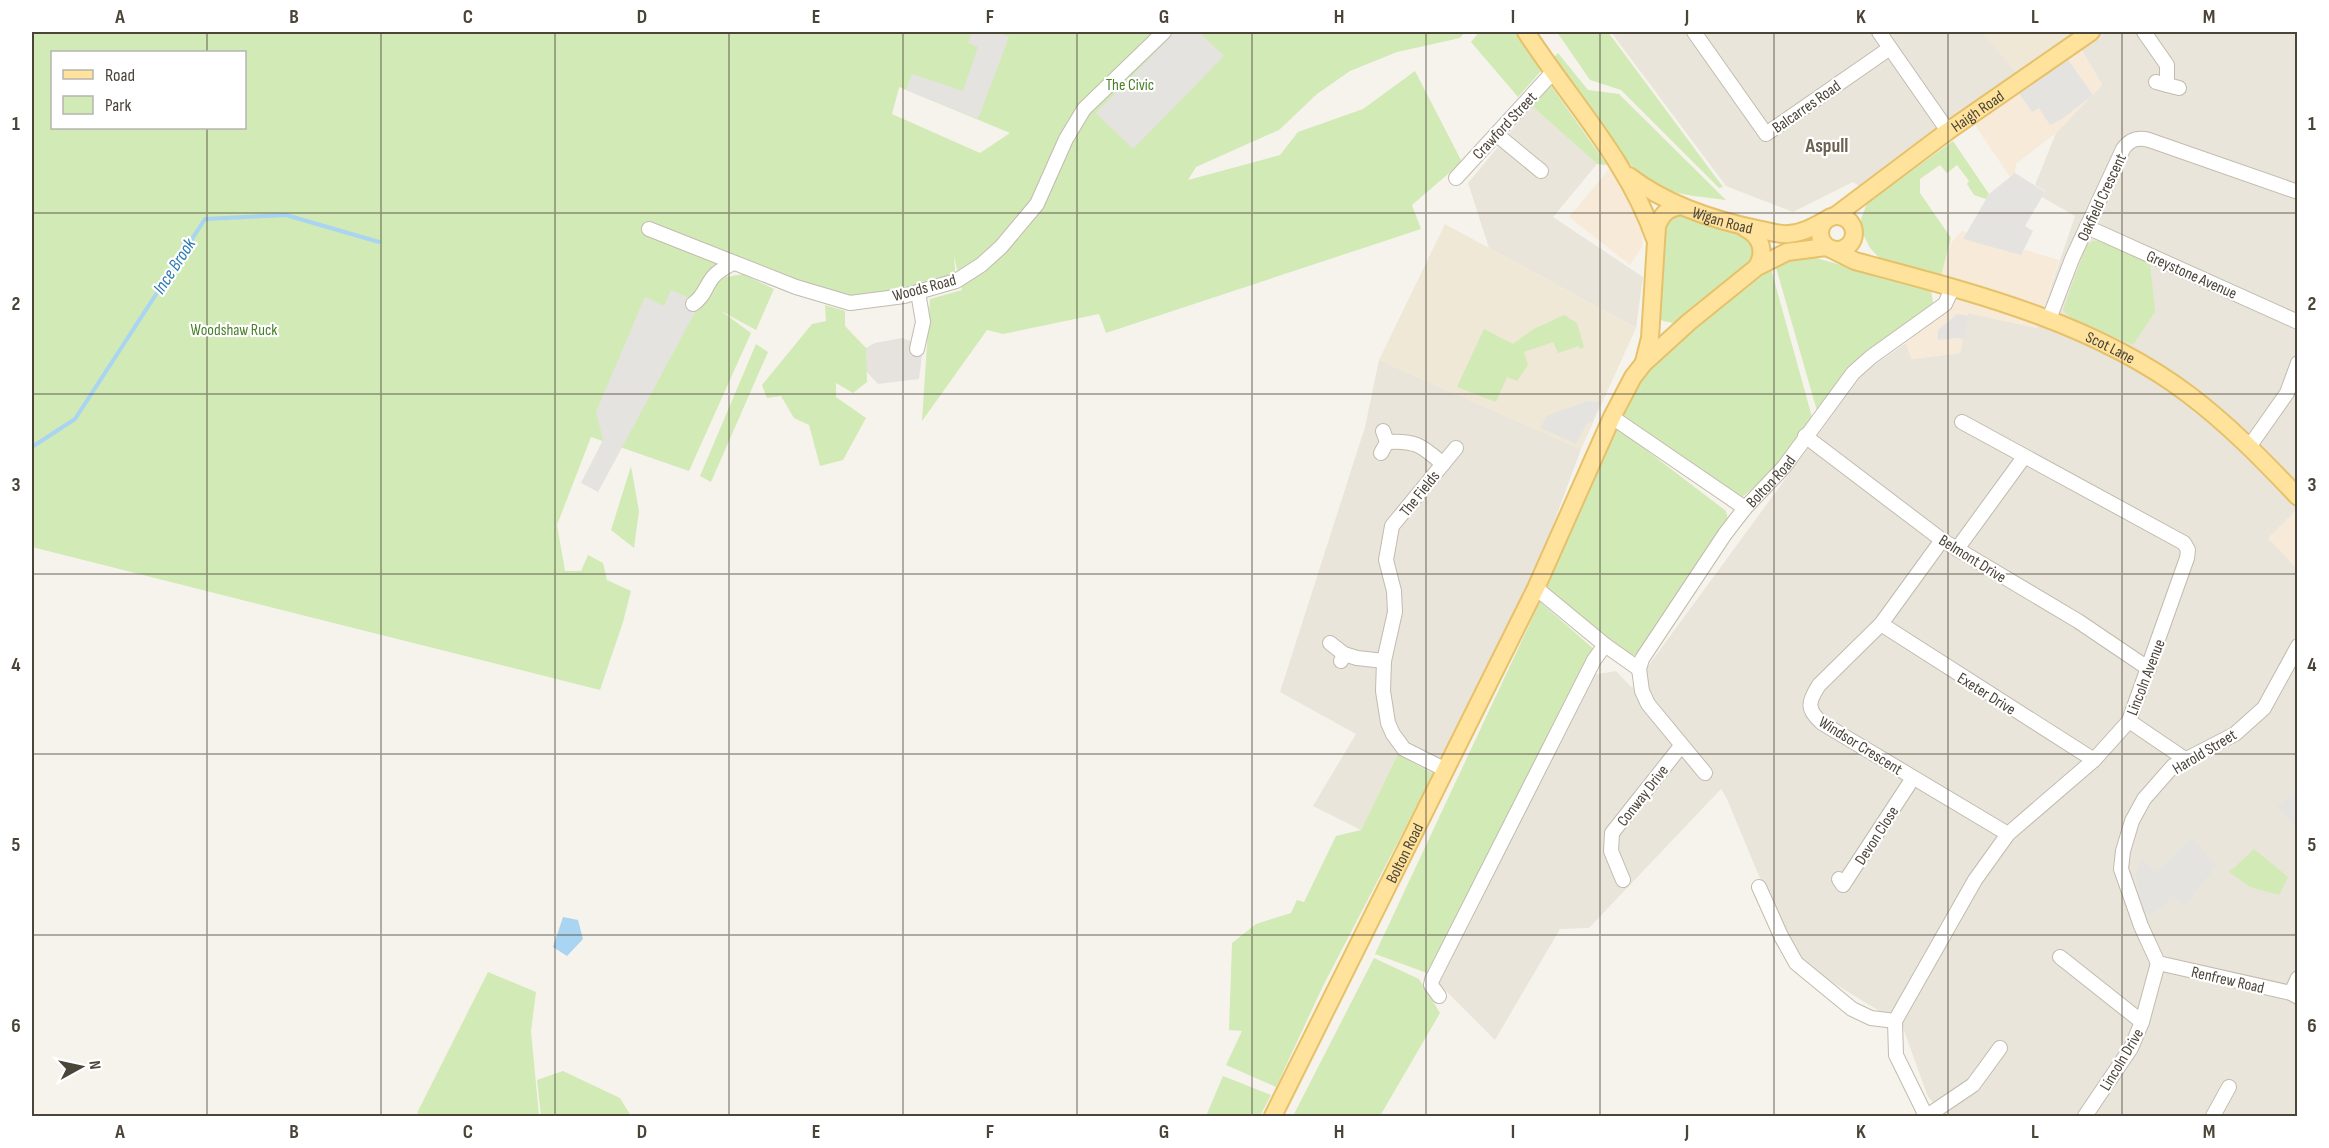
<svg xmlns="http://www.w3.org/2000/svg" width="2329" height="1148" viewBox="0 0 2329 1148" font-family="'Sofia Sans Condensed',sans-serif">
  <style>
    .residential { fill: #eae5da }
    .commercial { fill: #f7ead8 }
    .industrial { fill: #e6e2dd }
    .education { fill: #efe8d6 }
    .green { fill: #d2eab5; fill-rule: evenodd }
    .parking { fill: #e5e3e0 }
    .water { fill: #a9d4f2 }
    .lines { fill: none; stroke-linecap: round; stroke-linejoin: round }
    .stream { stroke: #a9d4f2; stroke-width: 4 }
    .minor-casing { stroke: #c2bbae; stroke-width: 16 }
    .major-casing { stroke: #e6c16a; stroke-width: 20 }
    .minor { stroke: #fff; stroke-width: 14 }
    .major { stroke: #ffe39c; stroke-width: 16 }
    .grid { fill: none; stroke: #4b4439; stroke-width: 1.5; stroke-opacity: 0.55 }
    .labels { text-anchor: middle; stroke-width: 4.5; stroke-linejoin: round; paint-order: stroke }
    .park-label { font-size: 16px; fill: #4a7f2a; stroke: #fff }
    .street-label { font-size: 16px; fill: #4b4439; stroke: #fff }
    .water-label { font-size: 18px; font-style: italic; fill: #2e7ab2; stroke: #fff }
    .quarter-label { font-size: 20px; font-weight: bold; fill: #6e6250; stroke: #fff }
    .neatline { fill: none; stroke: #4b4439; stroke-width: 2 }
    .grid-label { font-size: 20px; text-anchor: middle; font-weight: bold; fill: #4b4439 }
  </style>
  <rect width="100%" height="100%" fill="#f6f3ec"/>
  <path class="residential" d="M1611,32h686v1084h-351l-18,-19 -26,-72 -75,-46 -39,-33 -61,-147 -6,-10 -132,139 -29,1 -65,111 -57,-57 155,-308 23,-4 16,17 231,-315 43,-30 6,16 48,-6 8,-40 69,15 38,-112 -33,-19 3,-6 -10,-6 21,-52 46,-48 -22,-38 -209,148 -18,-13 -60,30 -67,-26z
    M1532,106l65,58 -44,53 90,60 -7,51 -147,-80 -21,-65z
    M1379,360l202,89 -42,114 -106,211 -35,-20 -37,76 -48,-24 43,-72 -76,-42 85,-265z"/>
  <path class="commercial" d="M2080,47l22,38 -46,48 -40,31 -1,9 -5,4 -35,-52z
    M1610,168l15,20 18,40 -1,19 -12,18 -61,-48z
    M1962,231l97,29 -22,68 -69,-15 -8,40 -49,6 -5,-16 49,-41 -14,-26 10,-33z
    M2297,509v60l-29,-31z"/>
  <path class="industrial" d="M902,338l14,5 6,12 -3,24 -41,5 -12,-13v-23l9,-5z"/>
  <path class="education" d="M1982,32h90l-57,40z
    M1445,224l191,104 -55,121 -202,-89z"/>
  <path class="green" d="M32,32h1433l-5,6 -63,14 -47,19 -33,23 -38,36 -83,37 -8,13 92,-25 18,-23 65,-23 52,-38 47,91 -50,43 9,24 -315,104 -7,-19 -96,20 -16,-4 -65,91 8,-122 32,-9 -8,-34 2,25 -106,22 -117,-40 -6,14 16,-3 31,15 -18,41 -35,-19 30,22 -62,138 -98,-34 -34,88 8,46h16l7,-16 15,8 4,17 24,11 -8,31 -23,68 -568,-143zM52,52h192v76h-192zM899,88v-1l111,46 -30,20 -88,-39z
    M1479,32h36l26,39 -23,26 -47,-55z
    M1557,32h51l115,155 -4,1 -98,-98 -31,-10z
    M1558,53l30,37 31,4 107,106c-21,-3 -44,-4 -64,-12 -38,-15 -84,-96 -108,-131z
    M1549,83l58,82 -10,-1 -65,-58z
    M1953,141l36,53 -3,5 -12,-4 -7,-11 2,-3 -12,-16 -10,8 -7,-8 -20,14v14l31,45 -10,38 -59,-15 -12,-13 -7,-14 -2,-15 6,-16z
    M1666,211l79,17 17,25 -83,71 -16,-3 -6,-4z
    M2093,241h5l52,22 5,49 -22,33 -62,-27 -8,-8 23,-64z
    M1816,258l115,32 2,13 -84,63 -32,45 -42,-147 20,-5z
    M1771,269l41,148 -38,53 -36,31 -119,-89 29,-41 33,-32z
    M825,305l20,6v15l21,22 1,34 -14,11 -17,-10v14l30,21 -23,42 -23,6 -11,-41 -15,-7 -13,-22 -14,2 -5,-13 50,-61 14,-3z
    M1564,315l13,8 7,24 -4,2 -1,-3 -21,7 -5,-11 -29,10 4,13 -11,16 -10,-4 -11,25 -39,-15 27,-58 29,15 19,-14z
    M756,344l12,8 -57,130 -11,-6z
    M1612,424l114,87 2,9 -84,125 -9,10 -10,1 -78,-68 47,-125z
    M631,466l8,45 -5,37 -23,-18z
    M1540,602l55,48 -168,323 -52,-19z
    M1398,754l35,20 -110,212 -47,101 -50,-22 16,-34 -13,-1 3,-87 24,-19 35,-11 6,-13 7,2 32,-66 25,-6z
    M2254,849l34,28 -9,18 -29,-8 -22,-16 6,-3z
    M1374,958l45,21 21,34 -60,103h-87z
    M488,972l48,20 -5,39 8,85h-116l-6,-3z
    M563,1071l57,27 11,18h-90l-4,-36z
    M1223,1076l48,19 -11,21h-54z"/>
  <path class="parking" d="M972,32h23l14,5 -31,82 -72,-29 6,-16 51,17 15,-44 -10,-4z
    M1175,32h24l25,24 -91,93 -37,-36z
    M2066,57l27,38 -31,24 -12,6 -11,-17 -7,4 -14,-20z
    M2015,173l30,19 -20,34 8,5 -12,24 -58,-16 26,-45z
    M671,290l29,13 -102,189 -17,-9 22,-43 -7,-28 49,-115 19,9z
    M1957,314l11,2 -3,24 -6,-2 -21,2v-10z
    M1588,401l13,1 -9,20 -6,3 -10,19 -35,-16 5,-12z
    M2297,791v37l-20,-22z
    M2192,837l24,29 -31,40 -12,-9 -22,18 -11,-3 -4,-39 6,-13 15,12z"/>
  <path class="water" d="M563,917l15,3 5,19 -16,17 -14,-9z"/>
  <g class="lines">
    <path class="stream" d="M32,447l43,-28 130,-200 81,-4 93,27"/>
    <g class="minor-casing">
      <g id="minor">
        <path d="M1694,32l72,102 124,-86"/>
        <path d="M1879,32l69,99"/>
        <path d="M2144,32l23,33v20"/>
        <path d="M2156,82l23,6"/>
        <path d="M1496,134l45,37"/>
        <path d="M1456,178l97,-106"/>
        <path d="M2087,227l211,95"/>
        <path d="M649,229l147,58 54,16 54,-7 52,-15 25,-16 20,-18 36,-43 29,-65 18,-30 80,-77"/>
        <path d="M693,304c11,-7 12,-17 20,-27 6,-7 13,-10 20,-14"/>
        <path d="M2049,319l23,-60 51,-110c7,-10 15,-12 26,-9l149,52"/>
        <path d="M917,349l6,-27 -5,-30"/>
        <path d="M1612,417l133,91"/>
        <path d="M1805,436l137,104 136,81 71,48"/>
        <path d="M1387,442c29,-2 35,4 56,22"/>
        <path d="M2249,447l38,-54 11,-30"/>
        <path d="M1381,453l6,-11 -4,-11"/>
        <path d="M1942,540l-61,84 -62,61c-11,17 -13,24 3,38l186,111"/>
        <path d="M1957,549l67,-92"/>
        <path d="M1536,588l69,57"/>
        <path d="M1881,624l213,136"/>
        <path d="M1330,643l14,11 -3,7"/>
        <path d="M1344,654l13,4 27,3"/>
        <path d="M1639,669l3,22 6,13 57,69"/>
        <path d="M2129,721l56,38"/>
        <path d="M1446,770l-42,-21 -11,-15 -5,-11 -5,-32 1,-30 11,-49 -1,-21 -8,-31 6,-34 64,-78"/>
        <path d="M1839,879l4,6 70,-107"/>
        <path d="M1623,880l-12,-29 1,-18 69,-87"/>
        <path d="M1759,887l22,49 15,27 56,46 19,9 24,3"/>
        <path d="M2060,957l82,65"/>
        <path d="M2158,963l-17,-37 -20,-57 2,-18 9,-30 12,-22 29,-33 62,-32 29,-26 34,-62"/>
        <path d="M2158,963l133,30 7,4"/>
        <path d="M2291,993l7,-15"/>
        <path id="s1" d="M1439,996l-8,-11 1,-5 162,-320 11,-15 34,24 3,-10 83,-125 20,-26 39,-41 69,-94 18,-16 74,-53 8,-17"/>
        <path d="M1895,1021l80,-141 33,-46 86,-74 35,-39 58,-163 1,-8 -4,-7 -222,-121"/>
        <path d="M1895,1021l1,34 30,61"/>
        <path d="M1927,1116l46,-31 27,-37"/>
        <path d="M2085,1116l46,-68 11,-26 16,-59"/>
        <path d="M2213,1116l16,-29"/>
      </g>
    </g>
    <g class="major-casing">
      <g id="major">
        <path d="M1526,32c44,68 102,129 129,207"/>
        <path id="s2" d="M1629,176c38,29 87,45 133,54 9,2 18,5 27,4 13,-1 24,-7 35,-13"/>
        <circle cx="1837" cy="233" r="17"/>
        <path id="s3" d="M1835,216l113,-85 143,-99"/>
        <path d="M1745,228c16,8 21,23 12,39"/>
        <path id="s4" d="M1831,249l24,12c115,31 236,60 333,133 40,30 75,66 110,103"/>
        <path d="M1644,362l6,-24 7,-112c5,-12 10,-17 23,-20"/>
        <path id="s5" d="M1273,1116l263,-528 76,-171 21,-40 11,-14 45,-41 68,-55 30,-15 39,-5"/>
      </g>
    </g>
    <use href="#minor" class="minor"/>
    <use href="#major" class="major"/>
  </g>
  <path class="grid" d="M207,32v20M381,32v1084M555,32v1084M729,32v1084M903,32v1084M1077,32v1084M1252,32v1084M1426,32v1084M1600,32v1084M1774,32v1084M1948,32v1084M2122,32v1084M207,128v988M32,213h2266M32,394h2266M32,574h2266M32,754h2266M32,935h2266"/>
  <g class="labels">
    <g class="park-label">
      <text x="1130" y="90">The Civic</text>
      <text x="234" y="335">Woodshaw Ruck</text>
    </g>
    <g class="street-label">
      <text transform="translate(1806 106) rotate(-35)" y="6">Balcarres Road</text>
      <text dy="6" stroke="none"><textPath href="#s3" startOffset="177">Haigh Road</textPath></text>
      <text transform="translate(1504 125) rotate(-47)" y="6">Crawford Street</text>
      <text transform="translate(2101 197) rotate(-65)" y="6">Oakfield Crescent</text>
      <text dy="6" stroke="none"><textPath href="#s2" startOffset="104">Wigan Road</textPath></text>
      <text transform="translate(2192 274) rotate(24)" y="6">Greystone Avenue</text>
      <text transform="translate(924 287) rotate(-15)" y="6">Woods Road</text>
      <text dy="6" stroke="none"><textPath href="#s4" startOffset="297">Scot Lane</textPath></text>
      <text dy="6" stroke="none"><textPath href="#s1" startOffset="668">Bolton Road</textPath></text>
      <text transform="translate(1419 493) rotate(-51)" y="6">The Fields</text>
      <text transform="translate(1973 558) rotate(32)" y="6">Belmont Drive</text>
      <text transform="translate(2145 677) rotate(-69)" y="6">Lincoln Avenue</text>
      <text transform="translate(1987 693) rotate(32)" y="6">Exeter Drive</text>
      <text transform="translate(1861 745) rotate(32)" y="6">Windsor Crescent</text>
      <text transform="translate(2204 751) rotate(-31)" y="6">Harold Street</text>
      <text transform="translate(1642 795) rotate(-52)" y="6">Conway Drive</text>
      <text transform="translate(1876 835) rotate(-57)" y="6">Devon Close</text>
      <text dy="6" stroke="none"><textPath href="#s5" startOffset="294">Bolton Road</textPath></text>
      <text transform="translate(2228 979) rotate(13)" y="6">Renfrew Road</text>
      <text transform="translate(2121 1059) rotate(-59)" y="6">Lincoln Drive</text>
    </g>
    <g class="water-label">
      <text transform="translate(174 266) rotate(-57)" y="6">Ince Brook</text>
    </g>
    <g class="quarter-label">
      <text x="1827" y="152">Aspull</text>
    </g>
  </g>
  <rect width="2329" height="1148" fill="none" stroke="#ffffff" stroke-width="66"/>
  <rect x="51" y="51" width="195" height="78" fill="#ffffff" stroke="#b7b4b0" stroke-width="1.5"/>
  <rect x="63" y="70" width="30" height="9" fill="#ffe39c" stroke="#b7b4b0" stroke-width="1.5"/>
  <text x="105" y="81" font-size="18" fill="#4b4439">Road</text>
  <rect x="63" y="96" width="30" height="18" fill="#d2eab5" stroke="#b7b4b0" stroke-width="1.5"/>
  <text x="105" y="111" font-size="18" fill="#4b4439">Park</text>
  <g transform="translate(81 1067) rotate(82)" stroke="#ffffff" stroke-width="4.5" paint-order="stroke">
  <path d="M0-4.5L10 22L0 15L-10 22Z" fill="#4b4439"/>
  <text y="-9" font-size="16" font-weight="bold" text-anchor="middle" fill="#4b4439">N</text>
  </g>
  <rect x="33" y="33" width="2263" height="1082" class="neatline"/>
  <g class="grid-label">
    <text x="120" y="23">A</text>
    <text x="294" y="23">B</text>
    <text x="468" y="23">C</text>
    <text x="642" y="23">D</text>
    <text x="816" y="23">E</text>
    <text x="990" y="23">F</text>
    <text x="1164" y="23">G</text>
    <text x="1339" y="23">H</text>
    <text x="1513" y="23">I</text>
    <text x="1687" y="23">J</text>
    <text x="1861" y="23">K</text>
    <text x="2035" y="23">L</text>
    <text x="2209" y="23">M</text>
    <text x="16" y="130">1</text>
    <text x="2312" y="130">1</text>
    <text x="16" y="310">2</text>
    <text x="2312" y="310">2</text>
    <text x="16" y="491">3</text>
    <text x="2312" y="491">3</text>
    <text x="16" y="671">4</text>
    <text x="2312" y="671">4</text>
    <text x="16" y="851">5</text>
    <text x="2312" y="851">5</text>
    <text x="16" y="1032">6</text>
    <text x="2312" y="1032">6</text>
    <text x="120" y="1138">A</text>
    <text x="294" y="1138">B</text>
    <text x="468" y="1138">C</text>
    <text x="642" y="1138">D</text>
    <text x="816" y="1138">E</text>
    <text x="990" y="1138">F</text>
    <text x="1164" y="1138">G</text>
    <text x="1339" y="1138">H</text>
    <text x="1513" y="1138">I</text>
    <text x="1687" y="1138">J</text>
    <text x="1861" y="1138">K</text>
    <text x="2035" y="1138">L</text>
    <text x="2209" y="1138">M</text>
  </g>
</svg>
